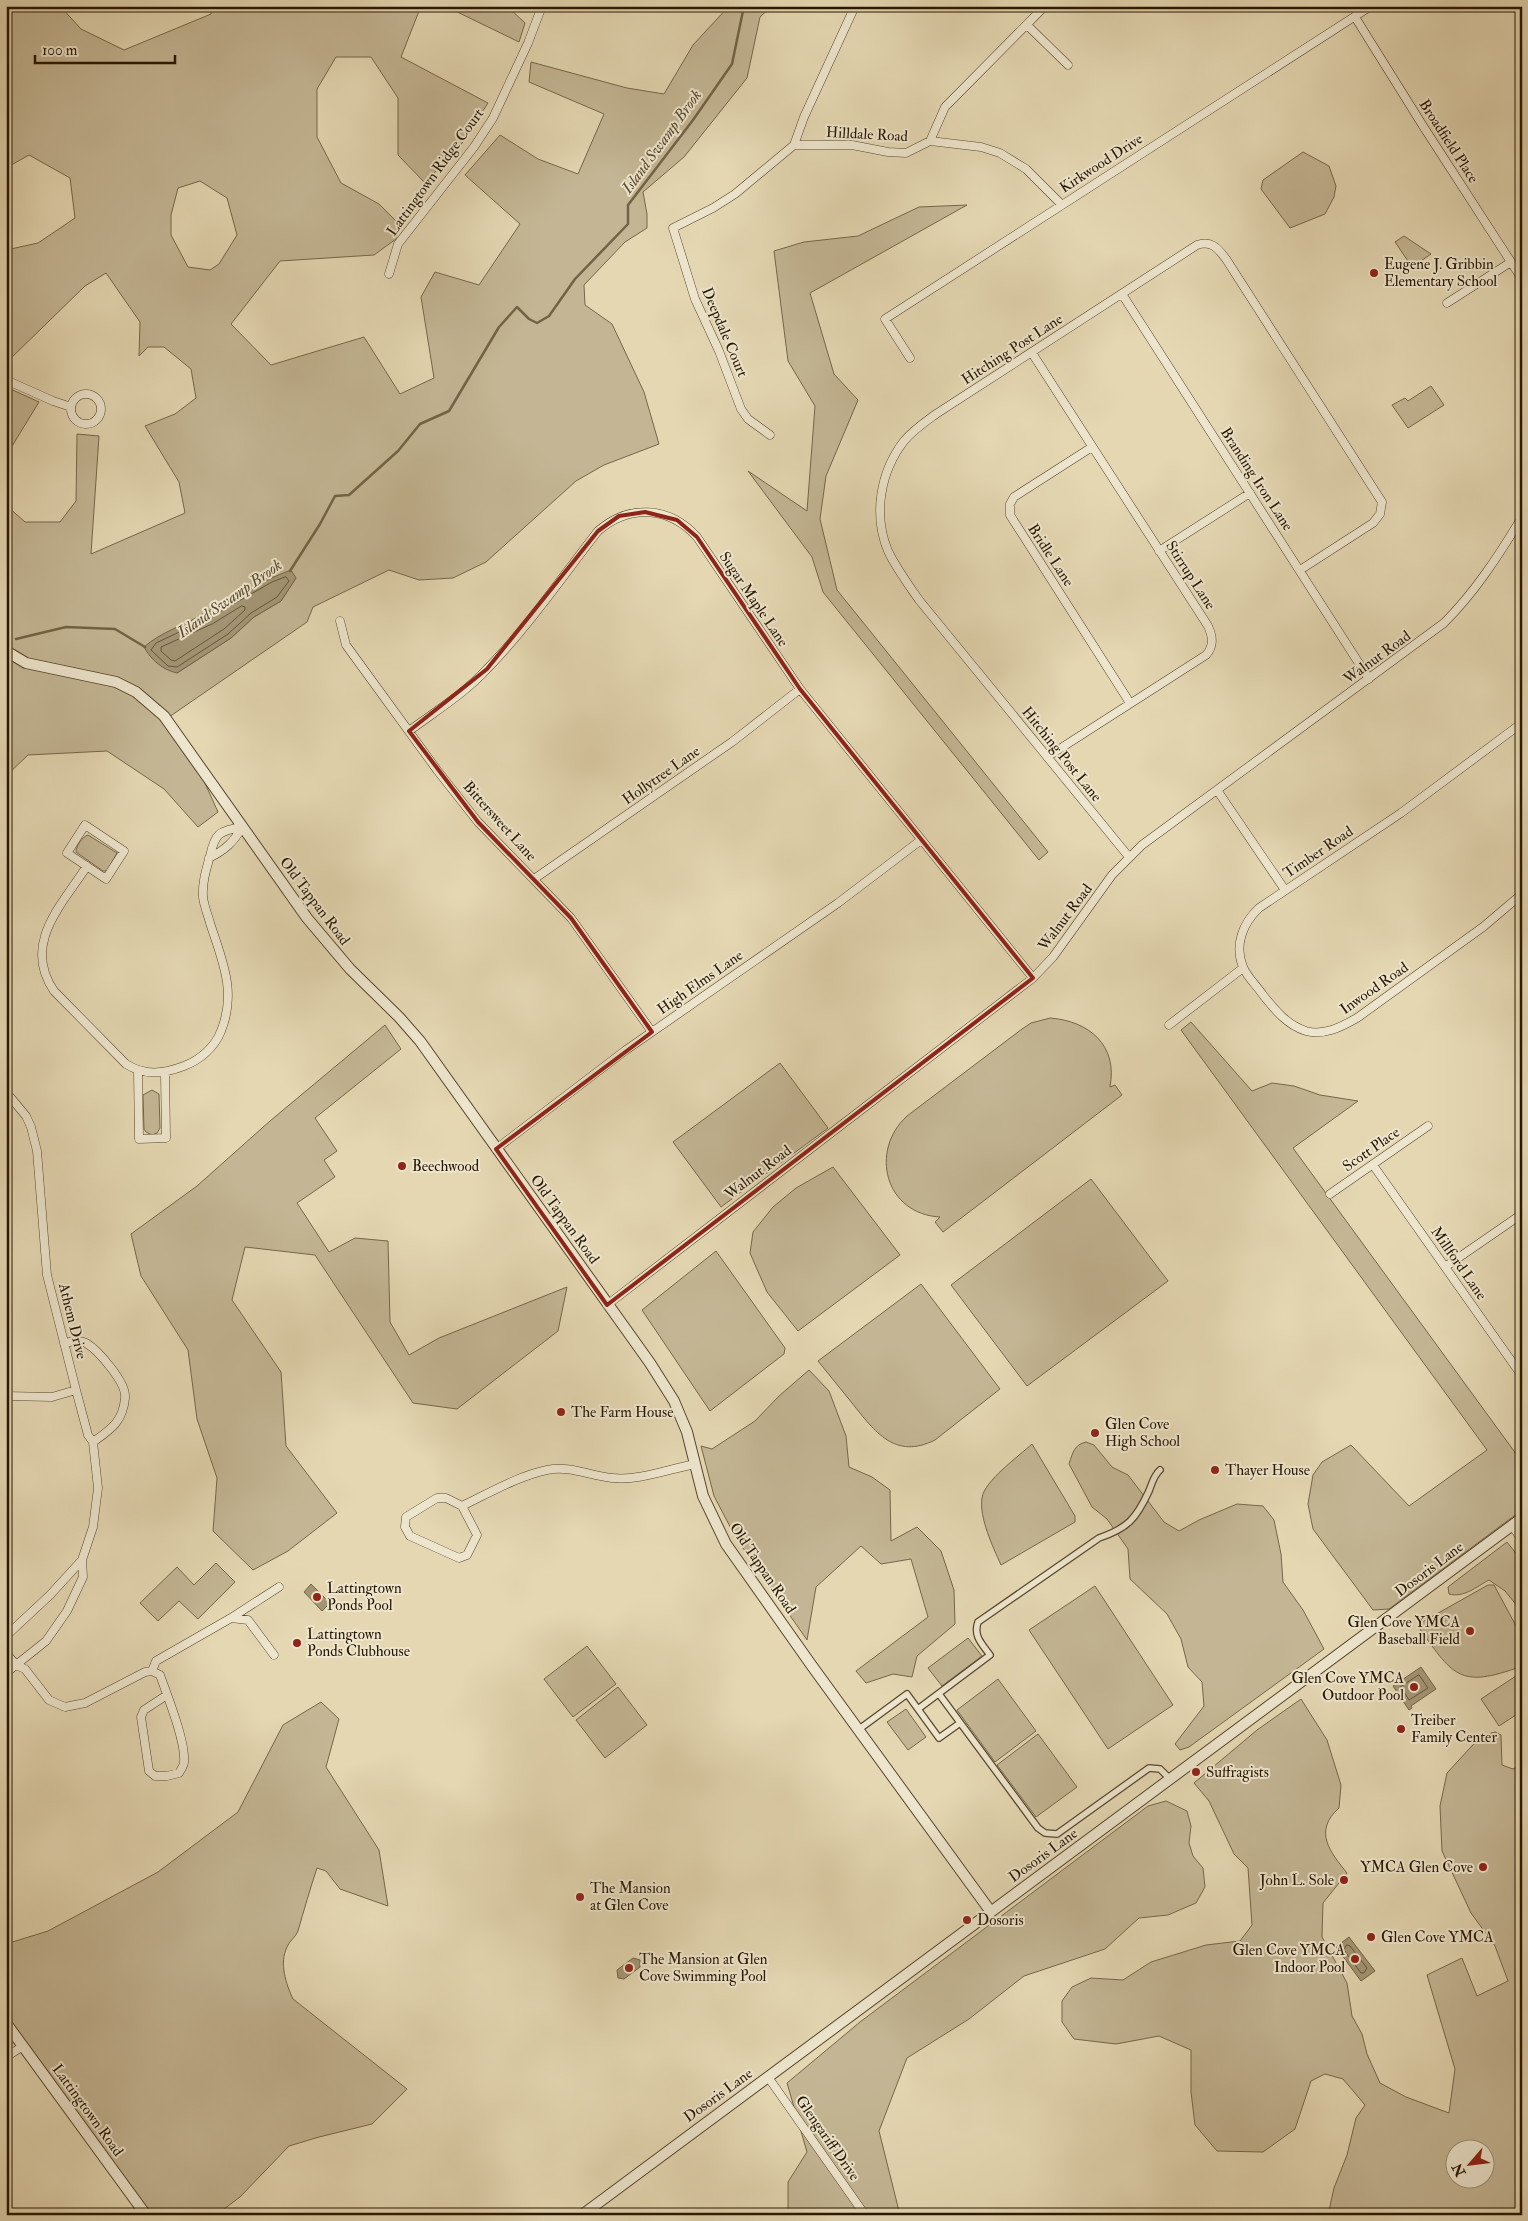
<svg xmlns="http://www.w3.org/2000/svg" width="1528" height="2221" viewBox="0 0 1528 2221" font-family="'IM FELL Double Pica',serif">
  <style>
    .green { fill: #c4b694; stroke: #76664a; fill-rule: evenodd }
    .water { fill: #a49675; stroke: #726346 }
    .lines { fill: none; stroke-linecap: round; stroke-linejoin: round }
    .shore { stroke: #66563a; stroke-width: 1 }
    .stream { stroke: #726346; stroke-width: 2.5 }
    .pedestrian-casing { stroke: #57472c; stroke-width: 8 }
    .minor-casing { stroke: #57472c; stroke-width: 9 }
    .tertiary-casing { stroke: #57472c; stroke-width: 12 }
    .pedestrian { stroke: #ede5cd; stroke-width: 5.5 }
    .minor { stroke: #ede5cd; stroke-width: 8 }
    .tertiary { stroke: #ede5cd; stroke-width: 10 }
    .marked { fill: none; stroke: #8f2418; stroke-width: 4; stroke-linejoin: round }
    .poi-dot { fill: #8f2418; stroke: #ede5cd; stroke-width: 2 }
    .labels { text-anchor: middle; stroke-width: 4; stroke-linejoin: round; paint-order: stroke }
    .street-label { font-size: 15px; fill: #281700; stroke: #ede5cd }
    .poi-label { font-size: 15px; fill: #281700; stroke: #ede5cd; text-anchor: start }
    .water-label { font-size: 16px; font-style: italic; fill: #5a4a2f; stroke: #ede5cd }
  </style>
  <rect width="100%" height="100%" fill="#e4d7b2"/>
  <filter id="stains"><feTurbulence type="fractalNoise" baseFrequency=".004" numOctaves="4"/><feColorMatrix values="0 0 0 0 .2 0 0 0 0 .09 0 0 0 0 .02 0 0 0 .5 -.17"/></filter>
  <radialGradient id="worn" r=".72"><stop offset=".6" stop-color="#630" stop-opacity="0"/><stop offset="1" stop-color="#630" stop-opacity=".3"/></radialGradient>
  <path class="green" d="M6,6h54l21,23 43,21 87,-36v-8h210l-20,51 87,46 -33,51 -31,28 -26,-27v-57l-27,-41h-35l-19,32v48l24,46 38,21 21,21 -4,14 -22,16 -94,6 -49,63 40,41 93,-28 36,57 34,-16 -13,-81 14,-25 44,13 41,-61 -55,-49 35,-40 38,24 40,15 26,-60 -75,-32 2,-20 96,26 37,6 29,-49 36,-39h43l-12,11 -13,61 -63,79 -41,35 4,22v14l-22,14 -41,43 1,20 27,19 32,68 15,52 -55,21 -28,16 -90,81 -33,16 -34,2 -30,-10 -76,37 -6,15 -138,95 35,64 14,31 -20,15 -34,-38 -57,-38 -79,4 -22,21v-302l1,32 18,16h35l16,-21 1,-67 22,2 -8,118 94,-41 -6,-31 -34,-56 30,-12 21,-16 -5,-29 -27,-22h-16l-9,9 1,-34 -34,-49 -21,13 -79,77v-113l32,-7 37,-25 -5,-40 -41,-23 -23,13zM200,181l27,17 10,37 -18,29 -9,6 -22,-3 -17,-32v-20l7,-27zM270,577l26,1 -15,23 -27,16 -23,21 -54,35 4,-47z
    M445,6h62l18,17 -6,19z
    M1303,152l26,14 7,20 -2,11 -9,17 -35,14 -29,-39 2,-9z
    M967,205l-157,88 24,81 24,26 -32,76 -6,43 17,71 211,262 -9,8 -216,-268 -11,-35 -64,-86 59,40 8,-105 -27,-45 -14,-110 30,-9 54,-6 61,-29z
    M1404,236l27,18 -19,13 -17,-25z
    M1431,386l13,19 -36,23 -16,-23 13,-7 3,3z
    M6,387l33,15 -33,54z
    M88,835l29,18 -10,18h-4l-27,-19c0,-6 6,-15 12,-17z
    M1050,1018c39,3 68,27 60,69l5,-2 7,10 -179,137 -8,-10 5,-5c-55,-3 -71,-66 -33,-101l115,-87 9,-6z
    M1191,1022l61,69 20,-8 22,3 26,9 38,6 -65,47 229,314v48l-133,99 -16,1 -60,-81 -5,-25 5,-29 9,-13 29,-17 58,61 78,-56 -306,-420z
    M385,1025l16,24 -86,69 22,33 -13,9 11,17 -38,26 32,49 26,-14 33,3 2,81 19,33 30,-17 128,-51 -9,44 -101,78 -44,-6 -98,-148 -70,-8 -13,53 49,72 5,74 51,67 -49,38 -35,19 -40,-39 4,-53 -20,-59 -9,-69 -47,-74 -10,-42 66,-48 73,-65z
    M780,1063l48,65 -107,79 -48,-65z
    M152,1090l7,4 1,34 -3,5 -5,2 -6,-3 -2,-3 -1,-34z
    M833,1167l67,88 -102,76 -31,-39 -17,-39 3,-21 20,-25 23,-19z
    M1091,1179l77,102 -141,105 -76,-101z
    M716,1251l69,97 -1,6 -74,57 -68,-101z
    M921,1284l79,105 -65,51c-40,20 -60,-8 -83,-37 -11,-14 -23,-28 -34,-42z
    M809,1370l20,21 17,45 3,31 23,10 18,13 1,51 26,-14 24,24 13,39 1,34 -38,32 -5,21 -19,-3 -27,9 -10,-12 72,-54 -17,-58 -30,5 -20,-18 -45,41 -9,53 -71,-102 -22,-42 -13,-50 11,3 43,-28 24,-25z
    M1086,1442l8,3 18,22 16,8 36,47 15,9 20,-11 38,-16 26,2 11,14 7,34 2,28 20,28 21,39 -135,98 -9,3 -5,-6 29,-38 -2,-24 -14,-15 -7,-28 -14,-25 -37,-35 -2,-30 -21,-30 -15,-12 -23,-43c4,-12 5,-19 17,-22z
    M1032,1444l43,72v6l-74,43c-8,-18 -22,-47 -19,-67 2,-17 37,-42 50,-54z
    M1507,1542l15,19v51l-17,-21 -16,-11c-13,7 -25,18 -40,14l-1,-7z
    M216,1563l19,19 -37,37 -19,-18 -21,20 -18,-18 37,-36 17,18z
    M1488,1585h6l28,52v29c-64,24 -69,9 -105,-41z
    M1095,1586l78,119 -65,44 -79,-119z
    M968,1638l14,18 -40,30 -14,-18z
    M587,1646l29,38 -43,33 -29,-38z
    M1522,1672v39l-23,15 -18,-27z
    M998,1679l38,52 -41,31 -38,-52z
    M618,1687l29,38 -42,33 -29,-38z
    M1301,1699l26,41 14,45 -2,23c-26,23 -9,44 8,65l-24,30 -1,34 25,46 5,33 10,18 5,20 13,29 26,14 43,16 6,-44 -28,-94 35,-17 15,38 31,-15 -13,-35 -24,-33 -29,-62 -2,-45 7,-33 34,-37 14,-4 6,3 1,30 11,4 9,-4v450h-194l6,-27 13,-33 9,-37 9,-13 -22,-26 -18,-5 -14,7 -16,48 -32,23 -46,-1 -22,-26 -4,-33v-42l-32,-14 -43,8 -42,-5 -12,-17v-21l10,-14 19,-9 32,2 28,-18 55,-17 34,-4 12,-16 -4,-57 -14,-14 -25,-53 -15,-18 63,-53zM1456,2148h30v30h-30z
    M321,1702l18,17 -13,48 53,83 9,56 -48,-17 -14,-18 -9,-3c-7,21 -13,42 -19,63 -2,6 -9,10 -11,16 -8,16 -1,37 6,52l114,90 -35,35 -53,13 -30,9 -49,51 -24,18h-66l-144,-194v-77l42,-13 110,-59 80,-60 45,-87z
    M906,1709l20,28 -18,13 -21,-28z
    M1038,1734l39,53 -41,30 -39,-52z
    M1166,1801l21,10 4,15 -2,17 4,13 10,12 2,19 -9,16 -28,12 -29,3 -34,31 -81,27 -55,43 -62,39 -28,73 21,84h-112v-33l19,-30 -20,-69 73,-61 288,-216z"/>
  <path class="water" d="M291,570l5,8 -15,23 -27,16 -23,21 -54,35c-14,-3 -26,-13 -33,-26 17,-15 40,-22 61,-33 29,-14 55,-33 86,-44z
    M311,1584l19,19 -8,8 -18,-19z
    M1421,1667l15,22 -25,17 1,2 -3,2 -16,-24z
    M1349,1937l26,34 -14,10 -25,-34z
    M633,1958l7,2v7l-16,12 -6,-1 -1,-8z"/>
  <g class="lines">
    <path class="shore" d="M286,577l3,4 -12,16 -26,16 -23,21 -51,33 -9,-1 -17,-16 5,-7 53,-25 63,-36z
      M242,606l3,1v3l-21,19 -49,32 -4,-1 -10,-9v-4l51,-23z
      M1419,1675l9,13 -19,12 -8,-13z
      M1347,1945l3,1 17,22 -3,5h-3l-17,-23z"/>
    <path class="stream" d="M290,571l30,-47 15,-28 14,-1 49,-44 22,-27 29,-13 50,-84 18,-20 12,12 8,4 12,-7 26,-37 53,-55v-19l65,-85 39,-56 12,-58
      M16,639l50,-12 49,2 30,18"/>
    <g class="pedestrian-casing">
      <path id="pedestrian" d="M939,1694l99,134 7,5 12,1 92,-66 11,1 11,11
        M918,1709l72,-54c-8,-11 -17,-19 -12,-33l121,-84c29,-10 37,-19 50,-47 3,-8 5,-16 11,-21
        M858,1730l49,-36 32,44 21,-15"/>
    </g>
    <g class="minor-casing">
      <path id="minor" d="M1355,17l68,109 99,153
        M1027,25l41,40
        M930,141l15,-34 100,-101
        M794,145l10,-28 51,-111
        M389,274l9,-30 76,-97 19,-29 35,-75 14,-37
        M1122,294l247,385
        M1447,303l64,-41
        M1032,353l176,273c5,11 6,20 -2,29l-159,102
        M910,358l-25,-39 486,-313
        M6,380l47,21 18,6
        M71 409a15 15 0 1 1 30 0a15 15 0 1 1-30 0Z
        M770,435l-22,-16 -7,-10 -22,-58 -24,-52 -22,-71 40,-20 22,-14 59,-49h58l36,7 18,1 24,-12 51,6 19,6 26,16 36,36
        M1092,447l-78,50 -4,7v11l120,188
        M1159,551l91,-58
        M340,621l6,24 91,125 41,52 93,96 81,114
        M1522,723l-121,90 -142,95c-16,15 -25,37 -16,59 4,10 14,19 20,28 12,15 24,30 43,36 18,5 35,-4 51,-13l126,-91 39,-33
        M409,731c27,-20 56,-38 78,-62 41,-42 75,-92 111,-138 31,-27 71,-25 99,6l103,152 233,289
        M1217,790l68,100
        M85,825l39,26 -18,28 -39,-26z
        M1129,857l-210,-257c-11,-16 -23,-32 -31,-49 -15,-36 -8,-79 16,-110 9,-11 21,-19 32,-27l261,-169c14,-5 21,3 29,14l156,243 -2,12 -7,9 -73,47
        M209,858c16,-8 25,-16 33,-31
        M87,866c-26,40 -65,78 -33,125l72,73c19,12 37,10 58,2 16,-6 31,-19 37,-35 16,-39 1,-71 -11,-108 -2,-8 -6,-17 -7,-26 -1,-14 3,-27 7,-41 5,-23 9,-25 32,-29
        M534,879l198,-137 68,-53
        M1169,1025l74,-57
        M138,1072l1,67 27,-1 -1,-65
        M6,1092l20,24 5,11 6,24 10,124 29,115 12,45 5,7 5,46 -5,39 -11,33 -32,35 -44,41
        M496,1149l130,-99 212,-147 83,-63
        M1373,1165l149,211
        M1330,1194l98,-68
        M1445,1267l77,-53
        M607,1305l426,-327 20,-21 59,-82 30,-30 302,-222c30,-30 53,-65 75,-101
        M64,1343c7,-1 15,-4 22,0 12,7 41,40 39,55 -2,24 -15,32 -32,44
        M6,1396l46,1 24,-7
        M462,1506l15,29 -10,20 -8,3 -49,-22 -5,-9 1,-10 31,-19h9l16,8c27,-13 56,-30 85,-36 22,-5 43,6 65,8 27,3 57,-9 83,-14
        M1512,1526l10,13
        M231,1618l48,-31
        M6,1653l10,12 9,4 24,31 16,7 20,-4 60,-31 7,-1 8,4c7,20 26,67 24,87 0,4 -3,7 -5,11l-12,3h-12l-6,-5 -8,-54 3,-7 23,-15
        M152,1671l4,-10 75,-43 17,2 26,35
        M6,1673l40,-32 21,-30 16,-34 -1,-17
        M6,2057l17,-11
        M768,2077l97,138"/>
    </g>
    <g class="tertiary-casing">
      <path id="tertiary" d="M6,651l20,12 90,19 20,10 28,24 143,202 43,51 49,48 21,24 230,322 24,38 13,31 16,64 23,48 86,122 179,246
        M6,2023l140,192
        M582,2215l940,-697"/>
    </g>
    <use href="#pedestrian" class="pedestrian"/>
    <use href="#minor" class="minor"/>
    <use href="#tertiary" class="tertiary"/>
  </g>
  <path class="marked" d="M645,512l32,8 20,17 103,152 233,289 -426,327 -111,-156 156,-117 -81,-114 -93,-96 -69,-91 78,-62 111,-138 21,-15z"/>
  <g class="poi-dot">
    <circle cx="1374" cy="273" r="5"/>
    <circle cx="402" cy="1166" r="5"/>
    <circle cx="561" cy="1412" r="5"/>
    <circle cx="1095" cy="1433" r="5"/>
    <circle cx="1215" cy="1470" r="5"/>
    <circle cx="317" cy="1597" r="5"/>
    <circle cx="1470" cy="1631" r="5"/>
    <circle cx="297" cy="1643" r="5"/>
    <circle cx="1414" cy="1687" r="5"/>
    <circle cx="1401" cy="1729" r="5"/>
    <circle cx="1196" cy="1772" r="5"/>
    <circle cx="1483" cy="1867" r="5"/>
    <circle cx="1344" cy="1880" r="5"/>
    <circle cx="580" cy="1897" r="5"/>
    <circle cx="967" cy="1920" r="5"/>
    <circle cx="1371" cy="1937" r="5"/>
    <circle cx="1355" cy="1959" r="5"/>
    <circle cx="629" cy="1968" r="5"/>
  </g>
  <g class="labels">
    <g class="street-label">
      <text transform="translate(867 134) rotate(3)" y="5">Hilldale Road</text>
      <text transform="translate(1449 141) rotate(57)" y="5">Broadfield Place</text>
      <text transform="translate(1101 163) rotate(-33)" y="5">Kirkwood Drive</text>
      <text transform="translate(435 172) rotate(-54)" y="5">Lattingtown Ridge Court</text>
      <text transform="translate(725 332) rotate(67)" y="5">Deepdale Court</text>
      <text transform="translate(1012 349) rotate(-33)" y="5">Hitching Post Lane</text>
      <text transform="translate(1257 479) rotate(57)" y="5">Branding Iron Lane</text>
      <text transform="translate(1051 555) rotate(57)" y="5">Bridle Lane</text>
      <text transform="translate(1191 575) rotate(57)" y="5">Stirrup Lane</text>
      <text transform="translate(754 599) rotate(56)" y="5">Sugar Maple Lane</text>
      <text transform="translate(1377 657) rotate(-36)" y="5">Walnut Road</text>
      <text transform="translate(1062 754) rotate(51)" y="5">Hitching Post Lane</text>
      <text transform="translate(661 775) rotate(-35)" y="5">Hollytree Lane</text>
      <text transform="translate(500 821) rotate(48)" y="5">Bittersweet Lane</text>
      <text transform="translate(1318 852) rotate(-34)" y="5">Timber Road</text>
      <text transform="translate(315 901) rotate(53)" y="5">Old Tappan Road</text>
      <text transform="translate(1065 917) rotate(-53)" y="5">Walnut Road</text>
      <text transform="translate(700 982) rotate(-35)" y="5">High Elms Lane</text>
      <text transform="translate(1374 988) rotate(-35)" y="5">Inwood Road</text>
      <text transform="translate(1371 1149) rotate(-35)" y="5">Scott Place</text>
      <text transform="translate(758 1172) rotate(-37)" y="5">Walnut Road</text>
      <text transform="translate(565 1219) rotate(54)" y="5">Old Tappan Road</text>
      <text transform="translate(1459 1263) rotate(55)" y="5">Millford Lane</text>
      <text transform="translate(73 1321) rotate(76)" y="5">Athem Drive</text>
      <text transform="translate(763 1568) rotate(56)" y="5">Old Tappan Road</text>
      <text transform="translate(1429 1569) rotate(-37)" y="5">Dosoris Lane</text>
      <text transform="translate(1043 1855) rotate(-36)" y="5">Dosoris Lane</text>
      <text transform="translate(718 2095) rotate(-36)" y="5">Dosoris Lane</text>
      <text transform="translate(88 2110) rotate(54)" y="5">Lattingtown Road</text>
      <text transform="translate(828 2138) rotate(55)" y="5">Glengariff Drive</text>
    </g>
    <g class="poi-label">
      <text x="1384" y="269">Eugene J. Gribbin<tspan x="1384" dy="17">Elementary School</tspan></text>
      <text x="412" y="1171">Beechwood</text>
      <text x="571" y="1417">The Farm House</text>
      <text x="1105" y="1429">Glen Cove<tspan x="1105" dy="17">High School</tspan></text>
      <text x="1225" y="1475">Thayer House</text>
      <text x="327" y="1593">Lattingtown<tspan x="327" dy="17">Ponds Pool</tspan></text>
      <text x="1460" y="1627" text-anchor="end">Glen Cove YMCA<tspan x="1460" dy="17">Baseball Field</tspan></text>
      <text x="307" y="1639">Lattingtown<tspan x="307" dy="17">Ponds Clubhouse</tspan></text>
      <text x="1404" y="1683" text-anchor="end">Glen Cove YMCA<tspan x="1404" dy="17">Outdoor Pool</tspan></text>
      <text x="1411" y="1725">Treiber<tspan x="1411" dy="17">Family Center</tspan></text>
      <text x="1206" y="1777">Suffragists</text>
      <text x="1473" y="1872" text-anchor="end">YMCA Glen Cove</text>
      <text x="1334" y="1885" text-anchor="end">John L. Sole</text>
      <text x="590" y="1893">The Mansion<tspan x="590" dy="17">at Glen Cove</tspan></text>
      <text x="977" y="1925">Dosoris</text>
      <text x="1381" y="1942">Glen Cove YMCA</text>
      <text x="1345" y="1955" text-anchor="end">Glen Cove YMCA<tspan x="1345" dy="17">Indoor Pool</tspan></text>
      <text x="639" y="1964">The Mansion at Glen<tspan x="639" dy="17">Cove Swimming Pool</tspan></text>
    </g>
    <g class="water-label">
      <text transform="translate(661 141) rotate(-54)" y="6">Island Swamp Brook</text>
      <text transform="translate(229 598) rotate(-35)" y="6">Island Swamp Brook</text>
    </g>
  </g>
  <rect width="1528" height="2221" fill="none" stroke="#e4d7b2" stroke-width="25"/>
  <rect x="8" y="8" width="1513" height="2206" fill="none" stroke="#281700" stroke-width="2.5"/>
  <rect x="12" y="12" width="1503" height="2196" fill="none" stroke="#281700"/>
  <g transform="translate(1470 2164) rotate(242)"><circle r="24" fill="#ede5cd" stroke="#9e937b"/>
  <path d="M0-4L9 19L0 12L-9 19Z" fill="#8f2418"/>
  <text y="-8" font-size="14" font-weight="bold" text-anchor="middle" fill="#281700">N</text>
  </g>
  <path d="M35 55v8h140v-8" fill="none" stroke="#281700" stroke-width="2.5"/>
  <text x="42" y="55" font-size="15" fill="#281700" stroke="#ede5cd" stroke-width="4" paint-order="stroke">100 m</text>
  <rect width="100%" height="100%" filter="url(#stains)"/>
  <rect width="100%" height="100%" fill="url(#worn)"/>
</svg>
